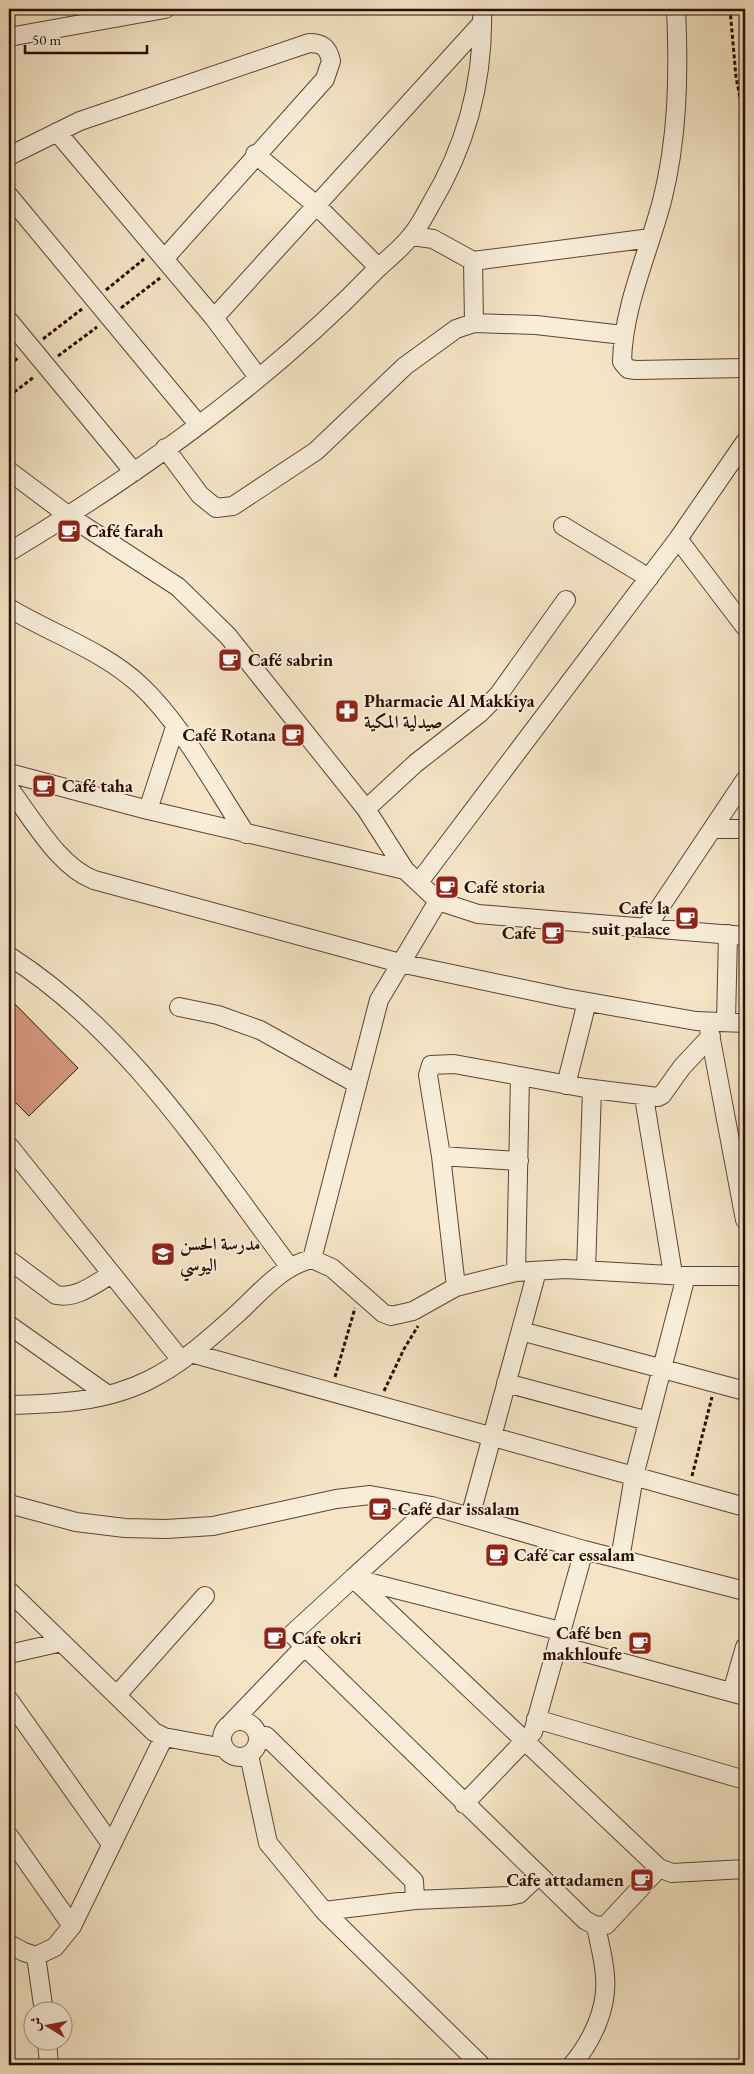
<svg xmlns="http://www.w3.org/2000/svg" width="754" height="2074" viewBox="0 0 754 2074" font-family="'EB Garamond',Amiri,serif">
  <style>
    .building { fill: #d6987e; stroke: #2c0d03 }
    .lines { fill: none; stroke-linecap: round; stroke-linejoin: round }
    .street-casing { stroke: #5e4334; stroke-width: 20 }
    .path { stroke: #2c0d03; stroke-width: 3; stroke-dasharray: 4 2.5; stroke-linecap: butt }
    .street { stroke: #f8eeda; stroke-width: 18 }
    .labels { text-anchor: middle; stroke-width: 4; stroke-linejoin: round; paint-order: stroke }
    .poi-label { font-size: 18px; font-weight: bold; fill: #2c0d03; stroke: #f8eeda; text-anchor: start }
  </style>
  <rect width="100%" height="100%" fill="#f5e5c6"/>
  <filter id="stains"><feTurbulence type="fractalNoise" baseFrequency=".004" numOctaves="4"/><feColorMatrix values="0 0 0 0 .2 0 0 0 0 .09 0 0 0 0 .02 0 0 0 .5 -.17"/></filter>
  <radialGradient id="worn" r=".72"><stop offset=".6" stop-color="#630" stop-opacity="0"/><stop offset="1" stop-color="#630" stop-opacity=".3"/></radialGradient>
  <path class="building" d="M9,998l69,70 -49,48 -20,-20z"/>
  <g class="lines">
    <g class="street-casing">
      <path id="street" d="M676,9c3,64 2,129 -14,192 -14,53 -39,106 -40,161l6,7 8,1 109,-2
        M9,37l156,-28
        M57,132l157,186 44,59
        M255,154l61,51 62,62
        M9,156l71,-35 229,-78c13,0 19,4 22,18l-6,18 -161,180
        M9,196l189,228
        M412,236l21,3 40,22 178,-23
        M473,261l1,62
        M214,318l268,-295
        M9,321l125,151
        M165,448l35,47 16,13 17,-2 83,-55 89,-85 51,-37 18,-6 62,2 87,10
        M9,471l60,45 109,71 50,49 138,173 39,61 33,31 40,13 267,22
        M563,526l86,52
        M678,539l67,88
        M9,552c130,-78 261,-172 366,-281 12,-12 26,-22 36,-35 8,-9 14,-21 20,-32 36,-60 53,-125 51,-195
        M9,608c43,26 93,42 131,77 41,38 75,102 106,149
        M9,773l139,37 257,60
        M9,788c23,30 49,78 85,92l306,83 166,35 130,23 49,2
        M366,809l50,-46 64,-50 19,-19 67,-94
        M148,810l27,-83
        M713,829h32
        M419,882l259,-343 67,-97
        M646,928l99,-148
        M9,956c119,76 197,200 280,310
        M179,1007l39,8 42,15 97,54
        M726,1022l2,-88
        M709,1029l36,191
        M520,1076l65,12 73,9 4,-2 20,-28 29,-31
        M566,1085l21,-83
        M644,1097l29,177
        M9,1146l172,214
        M441,1156l78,5
        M312,1259l67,-259 59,-99
        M9,1260l47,35c21,4 38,-11 56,-21
        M586,1270l6,-181
        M456,1287l-15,-131 -13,-81 3,-10 23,-1 66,12 -4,196
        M9,1325l99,70
        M521,1331l224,60
        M191,1353l554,154
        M506,1383l142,38
        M9,1405c47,-1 97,-3 140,-25 33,-16 61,-42 88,-66 23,-21 44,-48 75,-55l20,9 51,45 8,3 22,-5 43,-24 60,-15 49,-3 121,7h59
        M9,1504l67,18 49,6 41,1 47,-3 123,-27 34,-4 62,11 152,44 161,41
        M470,1517l67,-246
        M620,1559l14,-83 52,-200
        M353,1578l306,290 -53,57 -10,1 -11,-6 -293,-286z
        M353,1578l79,-72
        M356,1579l204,52
        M9,1591l145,141 10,5 60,11
        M557,1645l188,51
        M9,1654l53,-12
        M732,1692l13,-45
        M117,1695l88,-99
        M9,1700l102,144
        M536,1719l209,61
        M222 1739a18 18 0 1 1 36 0a18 18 0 1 1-36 0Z
        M231,1723l73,-76
        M258,1737l8,-1 148,145 1,19
        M249,1755l19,88 56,68 91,-11 94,-4 10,-2 19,-18
        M464,1804l69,-72 51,-182
        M9,1836l63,90
        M659,1868l13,5 73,-4
        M324,1911l157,154
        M9,1944l15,8 12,4 8,56
        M36,1956l19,-9 17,-21 92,-189
        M47,2042l2,23
        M572,2065c20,-24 36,-57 33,-89 -1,-17 -6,-34 -9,-50"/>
    </g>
    <path class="path" d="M730,9l6,68 9,46
      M106,290l38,-31
      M121,308l39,-30
      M43,339l39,-30
      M58,356l39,-29
      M9,365l9,-7
      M9,396l25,-19
      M335,1377l20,-69
      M384,1391l20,-42 14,-23
      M692,1476l20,-79
      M742,1490l3,-11"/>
    <use href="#street" class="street"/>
  </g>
  <defs>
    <g id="cafe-square" transform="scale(1.25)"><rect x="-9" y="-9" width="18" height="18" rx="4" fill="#8f2418" stroke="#f8eeda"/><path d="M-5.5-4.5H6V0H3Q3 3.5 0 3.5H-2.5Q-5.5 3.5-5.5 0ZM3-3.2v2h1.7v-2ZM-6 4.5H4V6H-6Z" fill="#fff"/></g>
    <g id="pharmacy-square" transform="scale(1.25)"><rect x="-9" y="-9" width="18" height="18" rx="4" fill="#8f2418" stroke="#f8eeda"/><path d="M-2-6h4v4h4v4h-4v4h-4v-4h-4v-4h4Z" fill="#fff"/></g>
    <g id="school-square" transform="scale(1.25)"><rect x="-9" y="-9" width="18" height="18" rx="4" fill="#8f2418" stroke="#f8eeda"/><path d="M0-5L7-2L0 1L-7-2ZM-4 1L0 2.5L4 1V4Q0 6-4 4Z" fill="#fff"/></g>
  </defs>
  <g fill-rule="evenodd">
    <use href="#cafe-square" x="69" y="531"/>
    <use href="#cafe-square" x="230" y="660"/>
    <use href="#pharmacy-square" x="347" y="711"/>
    <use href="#cafe-square" x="293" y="735"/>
    <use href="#cafe-square" x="44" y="786"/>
    <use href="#cafe-square" x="447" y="887"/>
    <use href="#cafe-square" x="687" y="918"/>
    <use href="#cafe-square" x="553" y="933"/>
    <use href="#school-square" x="163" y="1254"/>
    <use href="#cafe-square" x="380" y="1509"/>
    <use href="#cafe-square" x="497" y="1555"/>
    <use href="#cafe-square" x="275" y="1638"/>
    <use href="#cafe-square" x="640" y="1643"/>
    <use href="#cafe-square" x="642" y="1880"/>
  </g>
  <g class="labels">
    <g class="poi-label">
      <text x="86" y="537">Café farah</text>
      <text x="248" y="666">Café sabrin</text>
      <text x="364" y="707">Pharmacie Al Makkiya<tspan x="364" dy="21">صيدلية المكية</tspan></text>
      <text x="276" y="741" text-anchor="end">Café Rotana</text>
      <text x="62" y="792">Café taha</text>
      <text x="464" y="893">Café storia</text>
      <text x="670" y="914" text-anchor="end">Cafe la<tspan x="670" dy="21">suit palace</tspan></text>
      <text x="536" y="939" text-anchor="end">Cafe</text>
      <text x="180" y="1250">مدرسة الحسن<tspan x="180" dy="21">اليوسي</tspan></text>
      <text x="398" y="1515">Café dar issalam</text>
      <text x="514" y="1561">Café car essalam</text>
      <text x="622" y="1639" text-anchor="end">Café ben<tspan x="622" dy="21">makhloufe</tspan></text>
      <text x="292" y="1644">Cafe okri</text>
      <text x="624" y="1886" text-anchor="end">Cafe attadamen</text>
    </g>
  </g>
  <rect width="754" height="2074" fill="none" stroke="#f5e5c6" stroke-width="30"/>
  <rect x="10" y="10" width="734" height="2054" fill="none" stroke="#2c0d03" stroke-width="2.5"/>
  <rect x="15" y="15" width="724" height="2044" fill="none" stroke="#2c0d03"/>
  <g transform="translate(48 2026) rotate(280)"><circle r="24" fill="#f8eeda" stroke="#a69484"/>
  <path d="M0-4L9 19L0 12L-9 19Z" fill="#8f2418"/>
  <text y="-8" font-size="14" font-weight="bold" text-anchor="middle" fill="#2c0d03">ش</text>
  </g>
  <path d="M25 45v8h122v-8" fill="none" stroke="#2c0d03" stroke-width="2.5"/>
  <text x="32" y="45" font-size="15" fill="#2c0d03" stroke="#f8eeda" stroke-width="4" paint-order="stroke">50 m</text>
  <rect width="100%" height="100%" filter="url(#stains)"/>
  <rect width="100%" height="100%" fill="url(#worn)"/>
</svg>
